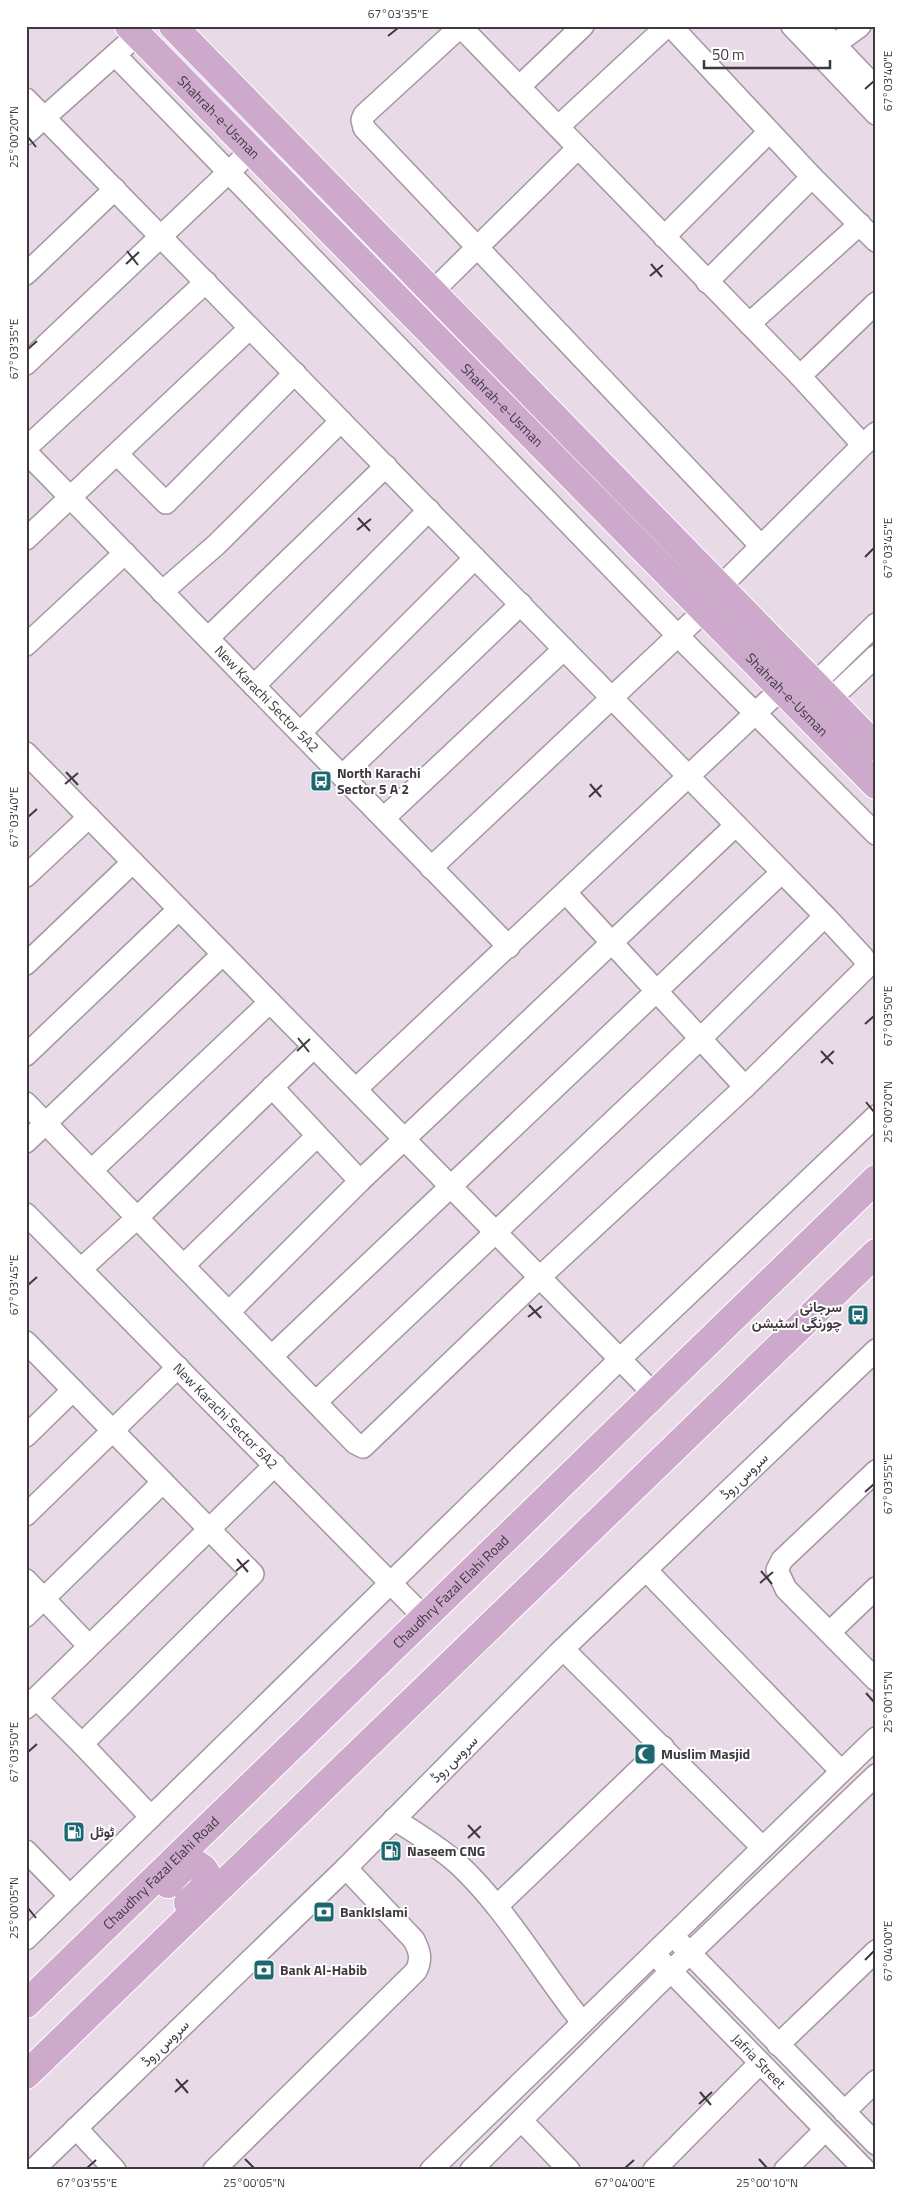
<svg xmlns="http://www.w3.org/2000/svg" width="902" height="2196" viewBox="0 0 902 2196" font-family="'Titillium Web',Vazirmatn,sans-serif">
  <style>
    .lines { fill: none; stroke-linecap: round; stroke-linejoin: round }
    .minor-casing { stroke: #a496a3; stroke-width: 24 }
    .major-casing { stroke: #fff; stroke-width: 30 }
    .minor { stroke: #fff; stroke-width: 21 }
    .major { stroke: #cdaacb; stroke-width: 28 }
    .ticks { fill: none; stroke: #3f393f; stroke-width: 2 }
    .labels { text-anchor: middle; stroke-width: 4; stroke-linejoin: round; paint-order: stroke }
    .street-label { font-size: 14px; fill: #3f393f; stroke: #fff }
    .poi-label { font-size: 14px; font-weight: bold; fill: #3f393f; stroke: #fff; text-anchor: start }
    .neatline { fill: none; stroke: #3f393f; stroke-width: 2 }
    .ticks-label { font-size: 12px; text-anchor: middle; fill: #3f393f }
  </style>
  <rect width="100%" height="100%" fill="#e9dae8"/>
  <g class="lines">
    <g class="minor-casing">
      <g id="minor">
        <path d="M460,26l340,350 63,69 13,-12"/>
        <path d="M461,26l-97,89 -2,5 2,8 397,418"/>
        <path d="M671,26l141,151 64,64"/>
        <path d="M792,26l84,88"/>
        <path d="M817,26l59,62"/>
        <path d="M834,45l26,-19"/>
        <path d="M115,55l563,581 198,198"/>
        <path d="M519,87l64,-61"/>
        <path d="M26,99l799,817 38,41 3,7 -2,6 -119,117 -205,190 -177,170 -8,-4 -329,-340"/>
        <path d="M558,127l109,-101"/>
        <path d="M26,134l111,-99"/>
        <path d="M664,237l105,-105"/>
        <path d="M26,274l89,-85"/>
        <path d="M707,282l105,-105"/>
        <path d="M433,291l145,-143"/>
        <path d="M749,324l111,-100"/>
        <path d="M26,364l225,-213"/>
        <path d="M800,376l76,-73"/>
        <path d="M26,448l180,-166"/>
        <path id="s1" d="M26,452l483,495"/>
        <path d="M117,454l49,49 129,-130"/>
        <path d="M26,539l224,-211"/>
        <path d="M720,587l143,-142"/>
        <path d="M162,592l54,-47 125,-124"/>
        <path d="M208,638l178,-172"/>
        <path d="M26,645l99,-92"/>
        <path d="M254,686l175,-176"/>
        <path d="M804,694l72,-70"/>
        <path d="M820,709l56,-53"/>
        <path d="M300,733l175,-175"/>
        <path d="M26,753l629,642"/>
        <path d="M342,776l179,-172"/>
        <path d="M384,818l180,-169"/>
        <path d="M431,868l273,-257"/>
        <path d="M26,876l63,-59"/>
        <path d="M566,893l179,194"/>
        <path d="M26,964l107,-102"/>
        <path d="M26,1055l153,-146"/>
        <path d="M272,1087l88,94"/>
        <path d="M356,1089l424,-399"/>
        <path d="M26,1142l197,-188"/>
        <path d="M92,1170l178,-168"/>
        <path id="s2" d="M26,1214l399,404"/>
        <path d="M184,1265l133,-129"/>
        <path d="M81,1269l56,-51 177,-171"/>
        <path d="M230,1311l130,-130 376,-356"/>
        <path d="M26,1342l227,232 -171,170 69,73"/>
        <path d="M272,1356l510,-484"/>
        <path d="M316,1402l384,-363 125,-123"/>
        <path d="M26,1436l47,-46"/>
        <path d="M876,1471l-94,89 -5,10 9,19 90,91"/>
        <path d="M26,1515l152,-148"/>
        <path d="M646,1570l195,201"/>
        <path d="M26,1580l63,66"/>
        <path d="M26,1616l137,-134"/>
        <path d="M830,1632l46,-44"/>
        <path d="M563,1649l199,198"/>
        <path d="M36,1698l46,46"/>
        <path d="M26,1708l249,-243"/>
        <path d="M394,1819c22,14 44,27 63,44 48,44 84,108 125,159"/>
        <path d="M26,1851l44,45"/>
        <path d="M497,1906l166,-159"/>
        <path d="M26,1939l594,-580 256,-243"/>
        <path d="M681,1944l195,200"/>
        <path id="s3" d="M661,1961l204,209"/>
        <path d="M778,2045l98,-94"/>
        <path d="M844,2112l32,-31"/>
        <path d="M522,2121l47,49"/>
        <path d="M76,2128l39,42"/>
        <path d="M33,2170l313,-302 217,-219 313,-299"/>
        <path d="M214,2170l202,-199c6,-12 4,-19 -2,-31l-68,-72"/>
        <path d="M431,2170l445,-432"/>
        <path d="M471,2170l200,-199 205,-196"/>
        <path d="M654,2170l106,-107"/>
        <path d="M785,2170l40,-40"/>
      </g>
    </g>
    <g class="major-casing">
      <g id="major">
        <path id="s4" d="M129,26l747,759"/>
        <path d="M173,26l703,721"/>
        <path d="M168,1884c5,-6 12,-15 20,-19 10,-4 22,6 18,17 -2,8 -12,15 -18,21"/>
        <path id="s5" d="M26,2004l850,-825"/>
        <path d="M26,2075l850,-822"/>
      </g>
    </g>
    <use href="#minor" class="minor"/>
    <use href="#major" class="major"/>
  </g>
  <path class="ticks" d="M388,36l10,-8M865,89l9,-8M28,137l8,10M127,251l11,14M126,264l13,-12M651,264l11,13M650,276l13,-11M28,349l9,-8M358,518l12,13M357,530l14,-11M865,557l9,-9M66,772l12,13M65,784l13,-11M590,784l11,13M589,797l13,-12M28,817l9,-8M865,1024l9,-8M298,1038l11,14M297,1051l13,-12M821,1051l12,13M821,1063l13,-12M866,1102l8,10M28,1285l9,-8M529,1305l12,13M528,1317l14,-11M865,1492l9,-8M237,1559l11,13M236,1571l13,-11M761,1571l11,13M760,1583l13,-11M866,1693l8,9M28,1752l9,-8M468,1825l12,13M468,1838l13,-12M28,1908l8,10M865,1960l9,-9M176,2079l12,14M175,2092l13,-12M700,2092l11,13M699,2104l13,-12M245,2159l9,9M759,2159l8,9M87,2168l9,-8M625,2168l9,-8"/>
  <defs>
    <g id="bus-square" transform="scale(1.125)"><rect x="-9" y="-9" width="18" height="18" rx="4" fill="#1c6871" stroke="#fff"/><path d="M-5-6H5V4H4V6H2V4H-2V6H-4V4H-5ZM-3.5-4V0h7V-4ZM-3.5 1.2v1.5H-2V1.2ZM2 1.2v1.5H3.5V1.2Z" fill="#fff"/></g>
    <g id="mosque-square" transform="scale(1.125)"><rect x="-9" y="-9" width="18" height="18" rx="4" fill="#1c6871" stroke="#fff"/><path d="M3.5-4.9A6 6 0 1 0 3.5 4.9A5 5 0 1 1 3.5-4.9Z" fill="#fff"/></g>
    <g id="fuel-square" transform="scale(1.125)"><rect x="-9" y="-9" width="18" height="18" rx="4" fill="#1c6871" stroke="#fff"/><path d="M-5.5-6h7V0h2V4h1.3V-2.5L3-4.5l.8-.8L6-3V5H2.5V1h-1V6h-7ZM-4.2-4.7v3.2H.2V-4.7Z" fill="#fff"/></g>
    <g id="bank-square" transform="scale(1.125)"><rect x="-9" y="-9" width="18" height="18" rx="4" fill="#1c6871" stroke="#fff"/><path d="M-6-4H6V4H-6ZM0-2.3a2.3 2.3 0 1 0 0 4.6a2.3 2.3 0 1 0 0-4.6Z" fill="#fff"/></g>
  </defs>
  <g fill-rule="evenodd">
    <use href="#bus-square" x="321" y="781"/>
    <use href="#bus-square" x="858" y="1315"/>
    <use href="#mosque-square" x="645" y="1754"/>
    <use href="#fuel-square" x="74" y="1832"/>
    <use href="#fuel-square" x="391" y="1851"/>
    <use href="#bank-square" x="324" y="1912"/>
    <use href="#bank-square" x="264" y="1970"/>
  </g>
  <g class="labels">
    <g class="street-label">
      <text dy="5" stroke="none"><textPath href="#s4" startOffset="128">Shahrah-e-Usman</textPath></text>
      <text dy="5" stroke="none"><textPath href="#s4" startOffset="532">Shahrah-e-Usman</textPath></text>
      <text dy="5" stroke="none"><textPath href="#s4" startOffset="938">Shahrah-e-Usman</textPath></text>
      <text dy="5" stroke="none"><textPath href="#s1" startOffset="345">New Karachi Sector 5A2</textPath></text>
      <text dy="5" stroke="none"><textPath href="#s2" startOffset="284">New Karachi Sector 5A2</textPath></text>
      <text transform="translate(744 1476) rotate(-44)" y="5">سروس روڈ</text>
      <text dy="5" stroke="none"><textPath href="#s5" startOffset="592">Chaudhry Fazal Elahi Road</textPath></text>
      <text transform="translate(454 1759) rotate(-45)" y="5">سروس روڈ</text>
      <text dy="5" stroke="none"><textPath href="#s5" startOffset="188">Chaudhry Fazal Elahi Road</textPath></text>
      <text transform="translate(165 2043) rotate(-44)" y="5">سروس روڈ</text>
      <text dy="5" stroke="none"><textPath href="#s3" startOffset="140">Jafria Street</textPath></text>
    </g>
    <g class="poi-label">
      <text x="337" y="778">North Karachi<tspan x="337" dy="16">Sector 5 A 2</tspan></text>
      <text x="842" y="1312" text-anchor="end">سرجانی<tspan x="842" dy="16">چورنگی اسٹیشن</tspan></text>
      <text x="661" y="1759">Muslim Masjid</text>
      <text x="90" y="1837">ٹوٹل</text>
      <text x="407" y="1856">Naseem CNG</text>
      <text x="340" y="1917">BankIslami</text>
      <text x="280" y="1975">Bank Al-Habib</text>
    </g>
  </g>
  <rect width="902" height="2196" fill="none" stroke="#ffffff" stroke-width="55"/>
  <path d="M704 60v8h126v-8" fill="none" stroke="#3f393f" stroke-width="2.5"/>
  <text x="712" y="60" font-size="15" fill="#3f393f" stroke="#ffffff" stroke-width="4" paint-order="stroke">50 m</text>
  <rect x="28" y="28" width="846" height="2140" class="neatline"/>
  <g class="ticks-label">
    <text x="398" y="18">67°03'35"E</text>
    <text transform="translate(888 81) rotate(-90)" y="4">67°03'40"E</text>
    <text transform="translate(14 137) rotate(-90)" y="4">25°00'20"N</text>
    <text transform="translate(14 349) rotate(-90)" y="4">67°03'35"E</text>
    <text transform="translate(888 548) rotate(-90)" y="4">67°03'45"E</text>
    <text transform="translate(14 817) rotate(-90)" y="4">67°03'40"E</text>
    <text transform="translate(888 1016) rotate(-90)" y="4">67°03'50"E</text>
    <text transform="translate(888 1112) rotate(-90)" y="4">25°00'20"N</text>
    <text transform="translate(14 1285) rotate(-90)" y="4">67°03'45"E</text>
    <text transform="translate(888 1484) rotate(-90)" y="4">67°03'55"E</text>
    <text transform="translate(888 1702) rotate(-90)" y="4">25°00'15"N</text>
    <text transform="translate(14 1752) rotate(-90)" y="4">67°03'50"E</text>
    <text transform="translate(14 1908) rotate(-90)" y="4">25°00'05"N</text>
    <text transform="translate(888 1951) rotate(-90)" y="4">67°04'00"E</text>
    <text x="87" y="2187">67°03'55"E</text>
    <text x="254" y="2187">25°00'05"N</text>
    <text x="625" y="2187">67°04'00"E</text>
    <text x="767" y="2187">25°00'10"N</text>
  </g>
</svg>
